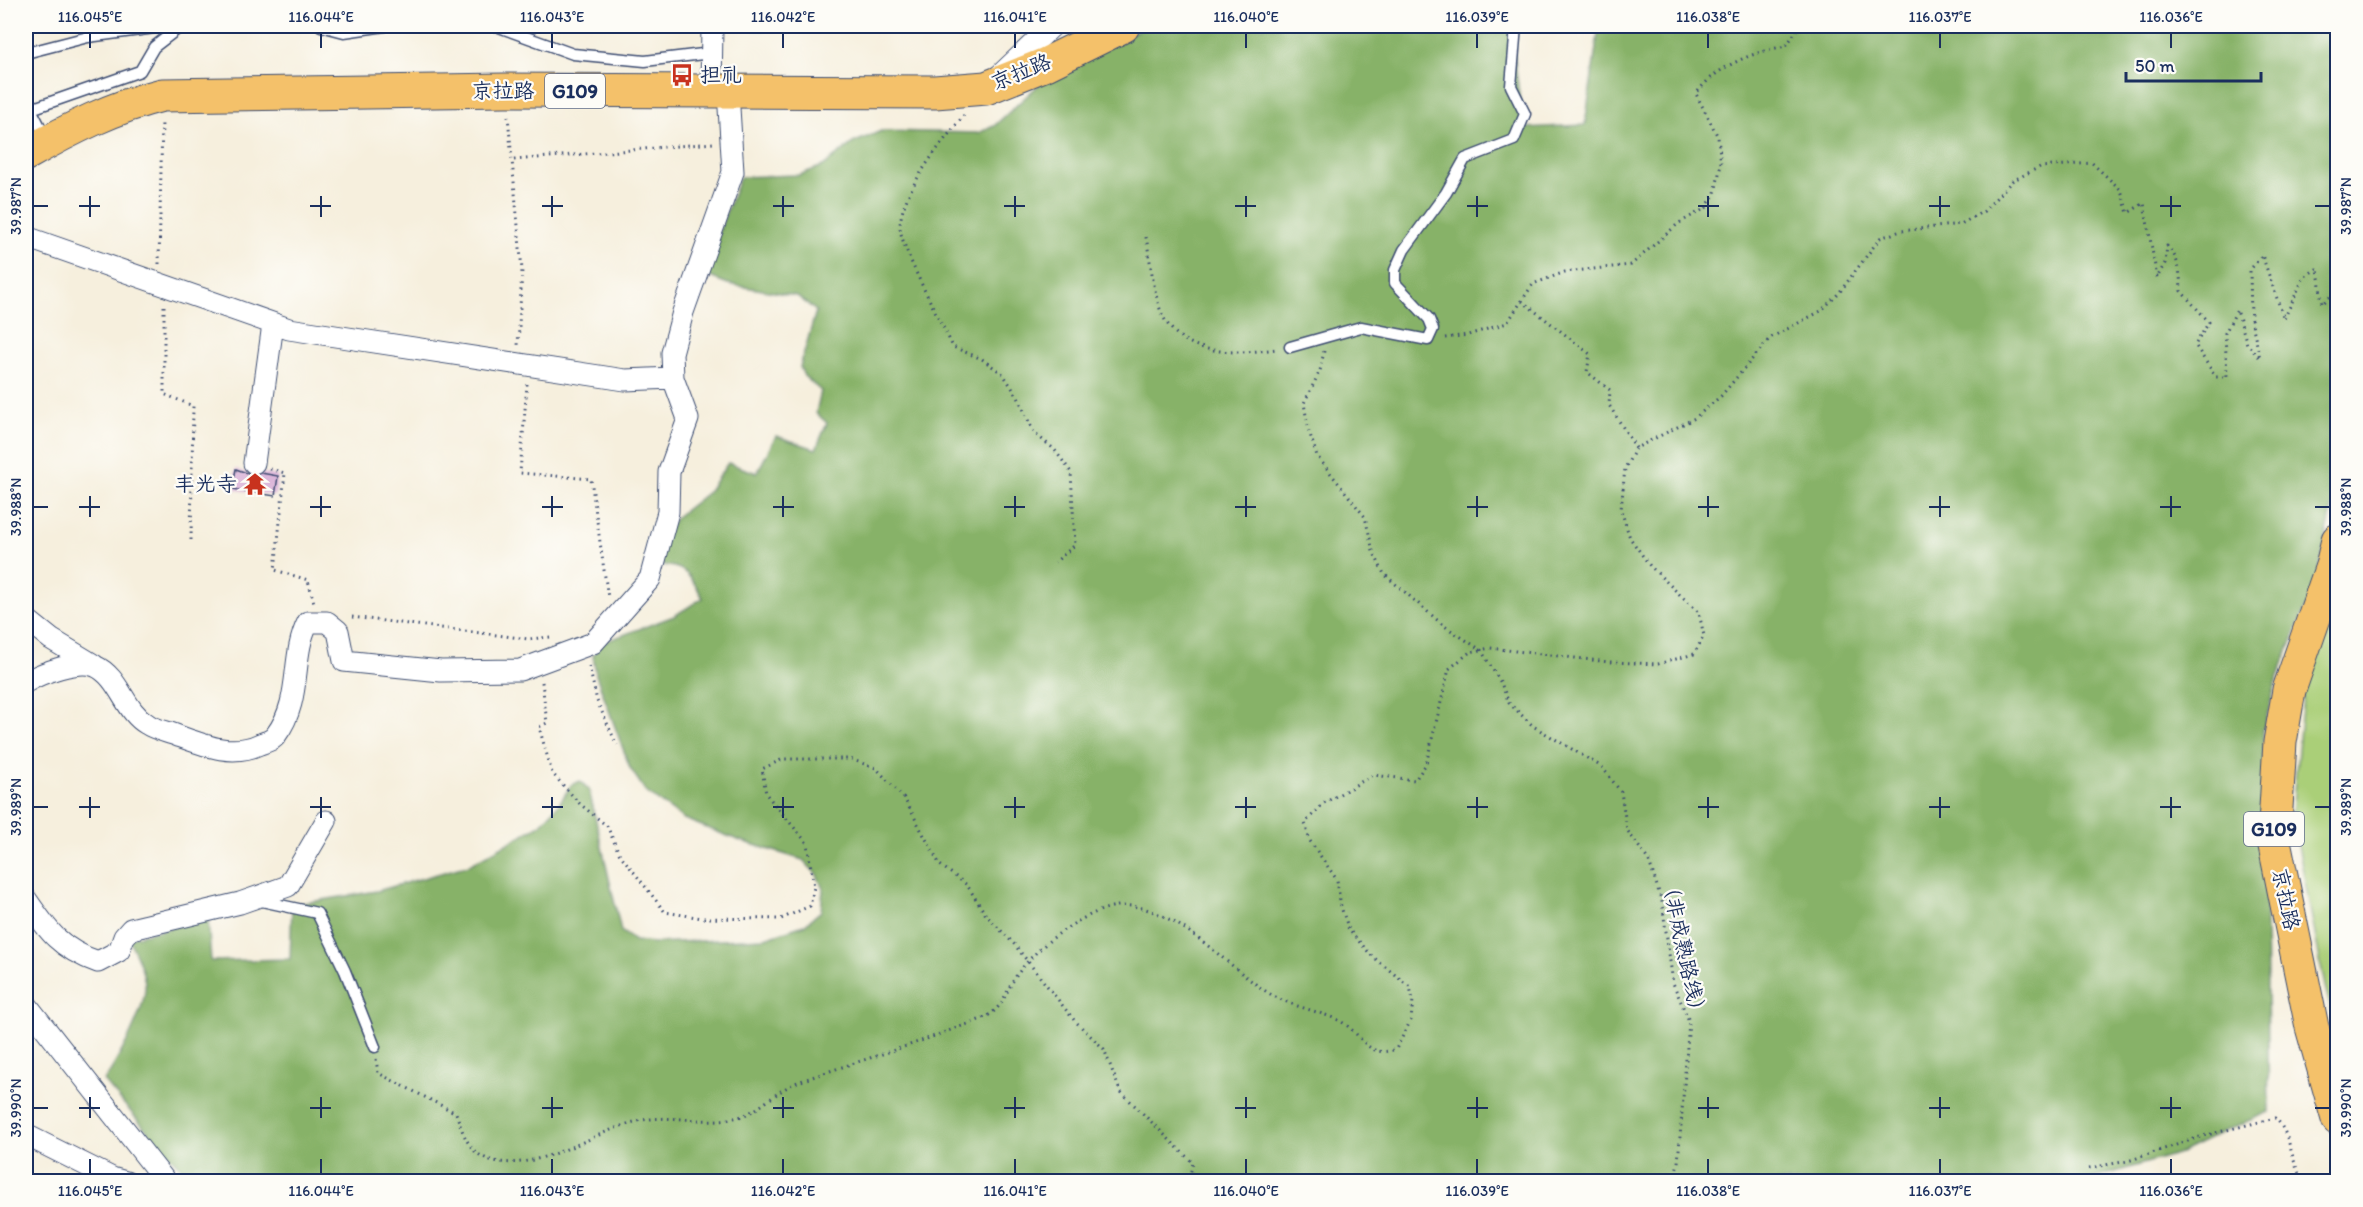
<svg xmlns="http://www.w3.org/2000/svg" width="2363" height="1207" viewBox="0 0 2363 1207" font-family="Itim,'LXGW WenKai TC',sans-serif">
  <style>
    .green { fill: #aacf78; stroke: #627f6b; stroke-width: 1.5 }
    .forest { fill: #87b268; stroke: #517063; stroke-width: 1.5 }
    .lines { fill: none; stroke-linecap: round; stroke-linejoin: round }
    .stream { stroke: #58b8d6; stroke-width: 5 }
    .building { fill: #d3a4d2 }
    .service-casing { stroke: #3c4c71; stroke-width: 13 }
    .minor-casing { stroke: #3c4c71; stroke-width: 23 }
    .trunk-casing { stroke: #3c4c71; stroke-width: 35 }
    .path { stroke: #3c4c71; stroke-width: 3; stroke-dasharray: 1.5 4.5; stroke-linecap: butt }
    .service { stroke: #fff; stroke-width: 10 }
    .minor { stroke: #fff; stroke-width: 21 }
    .trunk { stroke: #f4c16a; stroke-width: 33 }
    .ticks { fill: none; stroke: #1b2f5e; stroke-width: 2 }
    .labels { text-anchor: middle; stroke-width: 4.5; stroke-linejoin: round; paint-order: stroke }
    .shield { fill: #fdfcf7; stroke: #5f6c8c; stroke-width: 1.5 }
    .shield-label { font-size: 20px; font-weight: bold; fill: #1b2f5e }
    .street-label { font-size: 21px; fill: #1b2f5e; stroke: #fdfcf7 }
    .poi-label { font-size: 21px; fill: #1b2f5e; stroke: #fdfcf7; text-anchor: start }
    .neatline { fill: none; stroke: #1b2f5e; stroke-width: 2 }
    .ticks-label { font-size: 15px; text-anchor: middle; fill: #1b2f5e }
  </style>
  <rect width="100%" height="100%" fill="#fdfcf7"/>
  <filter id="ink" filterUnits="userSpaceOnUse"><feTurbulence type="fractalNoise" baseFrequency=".0167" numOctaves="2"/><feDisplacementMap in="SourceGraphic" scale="12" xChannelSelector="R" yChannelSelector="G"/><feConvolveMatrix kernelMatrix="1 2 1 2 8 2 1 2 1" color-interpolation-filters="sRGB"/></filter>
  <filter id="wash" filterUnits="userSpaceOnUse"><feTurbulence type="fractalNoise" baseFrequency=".008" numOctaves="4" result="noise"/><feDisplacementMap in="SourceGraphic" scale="24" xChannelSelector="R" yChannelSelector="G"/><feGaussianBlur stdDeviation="1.35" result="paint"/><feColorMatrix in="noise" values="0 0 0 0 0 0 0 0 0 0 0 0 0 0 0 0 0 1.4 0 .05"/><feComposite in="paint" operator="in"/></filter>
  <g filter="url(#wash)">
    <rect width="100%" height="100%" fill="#f6efdd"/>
    <path class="green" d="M2337,584v448l-12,-46 -33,-172 13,-138z"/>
    <path class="forest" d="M1149,26h362l12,102 62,-3 14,-99h738v459l-19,91 -41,103 -14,51 6,382 -42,18 -47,23 -99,29h-1886l-34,-35 -57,-66c14,-21 44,-74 41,-99 -3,-16 -10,-30 -17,-44l80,-19 3,42 79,-2 2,-54 85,-14 92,-26 71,-40 19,-21 12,-19 9,-4 9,9 32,141 14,10 19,2 111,-5 39,-13 17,-14 2,-22 -6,-14 -14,-15 -65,-20 -54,-21 -38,-27 -16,-24 -34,-93 -3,-19 8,-13 73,-27 29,-18c-18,-31 -18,-31 -54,-34l26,-46 33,-26 20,-29 29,10 19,-37 40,13 11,-26 -11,-10 5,-22 -17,-15 -4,-9 16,-56 -19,-15 -69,-12 -26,-10 38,-97 59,-2 24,-9 30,-23 28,-12 97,2 16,-7 52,-48 40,-26z"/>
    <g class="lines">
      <path class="stream" d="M716,27l90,2 80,-3"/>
    </g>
    <g id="blocks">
      <path class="building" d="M236,469l16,6 9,-2 17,3 -3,20 -43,-7z"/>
    </g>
  </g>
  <g filter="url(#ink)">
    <use href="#blocks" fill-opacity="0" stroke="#3c4c71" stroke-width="1.5"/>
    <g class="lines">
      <g class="service-casing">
        <path id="service" d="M321,26l23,6 41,-6
          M496,26l77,28 72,7 66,-8
          M26,53l62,-16 67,-9 46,-2
          M46,138l-15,-29 109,-38 14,-24 26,-20
          M1290,347l71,-20 67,13 5,-11 -4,-10 -34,-36v-13l9,-20 42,-57 19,-34 49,-19 11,-26 -14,-28 5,-60
          M257,900l60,13 28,58 30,76"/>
      </g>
      <g class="minor-casing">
        <path id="minor" d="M998,77l54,-51
          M711,91l1,-65
          M26,237l263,92 336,51 48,-2
          M254,463l19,-139
          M26,619l25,20 43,26
          M26,682c15,-9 52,-23 69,-16 25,11 29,45 52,58 7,5 17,7 26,10 28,10 58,24 87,10 6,-2 13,-4 16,-9 27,-36 14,-78 32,-113h19l11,9 6,30 97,10 79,-1 73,-27 57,-64 18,-67 1,-40 19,-53 -15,-41 -1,-25 11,-41 50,-140 -5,-80
          M26,899c22,32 34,50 72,63l21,-11 5,-14 7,-8 109,-26 48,-17 38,-65
          M26,1004l140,178
          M26,1135l86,43 14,4"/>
      </g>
      <g class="trunk-casing">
        <path id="trunk" d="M26,154c44,-25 87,-47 136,-59l343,-5 430,2 51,-4 60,-24 77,-38
          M2338,540l-6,26 -43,124 -9,52 -6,99 38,186 26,92"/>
      </g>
      <path class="path" d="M964,115c-22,28 -61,73 -64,110 -2,19 43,100 53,122l29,12 21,15 15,23 16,36 20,16 17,23 4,73 -20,17
        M508,116l14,154 -4,76
        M514,160l199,-17
        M1146,237c4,21 8,59 16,77 20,44 75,40 115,35
        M159,264l3,-143
        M1522,301l68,53 -3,18 23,18 -1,15 27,43
        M164,306v88l29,12 -2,135
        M1445,338l23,-3 39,-12 26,-39 32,-12 66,-7 48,-42 27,-15 9,-15 6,-29 -3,-27 -22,-43c20,-28 57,-42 90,-48l11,-16 -3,-4
        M1324,351l-4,20 -16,32 4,25 9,28 48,61 8,34 11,23 59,51 38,25 20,33 8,20 24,23 69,41 19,25 6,38 22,31 13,41 11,81 16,38 -11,142 -5,19
        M527,384l-7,89 71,6 17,119
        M270,469l15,4 -10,97 33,10 6,23
        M352,617l177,22 22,-2
        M589,666l8,35 20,44
        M542,682l5,41 -8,4 13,46 28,31 27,22 12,27 46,59 37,6 79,1 29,-13 4,-19 -7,-44 -41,-49 -4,-25 21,-10h67l26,9 28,30 36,67 27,20 19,30 28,29 60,76 30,29 16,42 73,72 -5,19
        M376,1059l2,14 78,40c8,23 13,42 38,48 46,10 98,-28 140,-39 36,-10 73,5 108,-6 20,-7 36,-27 56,-34 50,-18 101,-32 150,-51 13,-5 29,-9 41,-16 15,-9 18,-27 28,-40 19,-28 58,-57 91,-67 56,-17 119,61 164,87 21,12 44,15 66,25 25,12 27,40 58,29l15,-29 2,-20 -3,-13 -38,-31 -23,-26 -8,-23 -4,-27 -27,-39 -5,-18 19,-20 49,-28 42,5 11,-16 23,-95 21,-17 20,-4 119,14 49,2 36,-10 10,-18 -5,-23 -49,-47 -20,-28 -9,-28 4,-42 11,-20 59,-30 26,-22 49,-58 51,-27 18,-18 41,-55 21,-7 60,-7 23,-13 28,-30 28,-14 52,-4 29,27 7,23 16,-10 13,75 8,-15 2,-17c13,13 13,28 14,45l28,31 -14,23 21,32h11l-2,-44 12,-23 10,34 13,14 -9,-39 -1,-49 12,-15 22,64 20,-42 14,-9 4,36 16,-14
        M2089,1168l39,-7 75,-25 72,-18c17,16 15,45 29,64"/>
      <use href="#service" class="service"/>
      <use href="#minor" class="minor"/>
      <use href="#trunk" class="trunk"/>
    </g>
  </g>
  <path class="ticks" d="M90,33v15M321,33v15M552,33v15M783,33v15M1015,33v15M1246,33v15M1477,33v15M1708,33v15M1940,33v15M2171,33v15M90,196v21M321,196v21M552,196v21M783,196v21M1015,196v21M1246,196v21M1477,196v21M1708,196v21M1940,196v21M2171,196v21M33,206h15M79,206h21M310,206h21M542,206h21M773,206h21M1004,206h21M1235,206h21M1467,206h21M1698,206h21M1929,206h21M2160,206h21M2315,206h15M90,496v21M321,496v21M552,496v21M783,496v21M1015,496v21M1246,496v21M1477,496v21M1708,496v21M1940,496v21M2171,496v21M33,507h15M79,507h21M310,507h21M542,507h21M773,507h21M1004,507h21M1235,507h21M1467,507h21M1698,507h21M1929,507h21M2160,507h21M2315,507h15M90,797v21M321,797v21M552,797v21M783,797v21M1015,797v21M1246,797v21M1477,797v21M1708,797v21M1940,797v21M2171,797v21M33,807h15M79,807h21M310,807h21M542,807h21M773,807h21M1004,807h21M1235,807h21M1467,807h21M1698,807h21M1929,807h21M2160,807h21M2315,807h15M90,1097v21M321,1097v21M552,1097v21M783,1097v21M1015,1097v21M1246,1097v21M1477,1097v21M1708,1097v21M1940,1097v21M2171,1097v21M33,1108h15M79,1108h21M310,1108h21M542,1108h21M773,1108h21M1004,1108h21M1235,1108h21M1467,1108h21M1698,1108h21M1929,1108h21M2160,1108h21M2315,1108h15M90,1159v15M321,1159v15M552,1159v15M783,1159v15M1015,1159v15M1246,1159v15M1477,1159v15M1708,1159v15M1940,1159v15M2171,1159v15"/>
  <defs>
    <g id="bus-bare" transform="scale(1.8)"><path d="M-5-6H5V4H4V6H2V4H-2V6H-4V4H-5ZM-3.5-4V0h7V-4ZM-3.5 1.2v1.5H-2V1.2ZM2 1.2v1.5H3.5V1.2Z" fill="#c8321e" stroke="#fdfcf7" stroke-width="2.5" paint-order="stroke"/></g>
    <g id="temple-bare" transform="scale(1.8)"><path d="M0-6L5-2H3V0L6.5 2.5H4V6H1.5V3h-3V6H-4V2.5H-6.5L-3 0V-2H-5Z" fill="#c8321e" stroke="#fdfcf7" stroke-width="2.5" paint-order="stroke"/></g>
  </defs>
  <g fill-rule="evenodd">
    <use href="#bus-bare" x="682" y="75"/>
    <use href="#temple-bare" x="255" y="484"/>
  </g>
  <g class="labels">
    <g class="shield">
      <rect x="545" y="74" width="60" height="34" rx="4.5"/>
      <rect x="2244" y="812" width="60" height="34" rx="4.5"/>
    </g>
    <g class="shield-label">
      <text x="575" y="98">G109</text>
      <text x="2274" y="836">G109</text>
    </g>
    <g class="street-label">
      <text transform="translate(1021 72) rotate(-22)" y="7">京拉路</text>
      <text x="503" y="98">京拉路</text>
      <text transform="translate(2286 899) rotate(78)" y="7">京拉路</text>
      <text transform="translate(1684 949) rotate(78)" y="7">（非成熟路线）</text>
    </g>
    <g class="poi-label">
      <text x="700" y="82">担礼</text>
      <text x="237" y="491" text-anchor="end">丰光寺</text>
    </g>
  </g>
  <rect width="2363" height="1207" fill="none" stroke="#fdfcf7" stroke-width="66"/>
  <path d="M2126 72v9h135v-9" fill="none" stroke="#1b2f5e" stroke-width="3"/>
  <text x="2135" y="72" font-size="18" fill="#1b2f5e" stroke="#fdfcf7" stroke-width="4.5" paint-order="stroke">50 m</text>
  <rect x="33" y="33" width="2297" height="1141" class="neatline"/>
  <g class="ticks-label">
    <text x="90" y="22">116.045°E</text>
    <text x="321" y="22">116.044°E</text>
    <text x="552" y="22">116.043°E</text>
    <text x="783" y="22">116.042°E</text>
    <text x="1015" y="22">116.041°E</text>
    <text x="1246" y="22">116.040°E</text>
    <text x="1477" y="22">116.039°E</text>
    <text x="1708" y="22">116.038°E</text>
    <text x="1940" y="22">116.037°E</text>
    <text x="2171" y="22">116.036°E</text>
    <text transform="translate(2346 206) rotate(-90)" y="5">39.987°N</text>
    <text transform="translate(16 206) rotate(-90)" y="5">39.987°N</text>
    <text transform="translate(2346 507) rotate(-90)" y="5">39.988°N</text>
    <text transform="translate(16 507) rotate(-90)" y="5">39.988°N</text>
    <text transform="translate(2346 807) rotate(-90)" y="5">39.989°N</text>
    <text transform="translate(16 807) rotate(-90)" y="5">39.989°N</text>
    <text transform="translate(2346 1108) rotate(-90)" y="5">39.990°N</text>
    <text transform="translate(16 1108) rotate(-90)" y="5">39.990°N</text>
    <text x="90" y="1196">116.045°E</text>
    <text x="321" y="1196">116.044°E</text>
    <text x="552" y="1196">116.043°E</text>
    <text x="783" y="1196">116.042°E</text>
    <text x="1015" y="1196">116.041°E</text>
    <text x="1246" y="1196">116.040°E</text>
    <text x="1477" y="1196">116.039°E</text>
    <text x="1708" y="1196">116.038°E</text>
    <text x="1940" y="1196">116.037°E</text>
    <text x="2171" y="1196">116.036°E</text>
  </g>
</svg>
